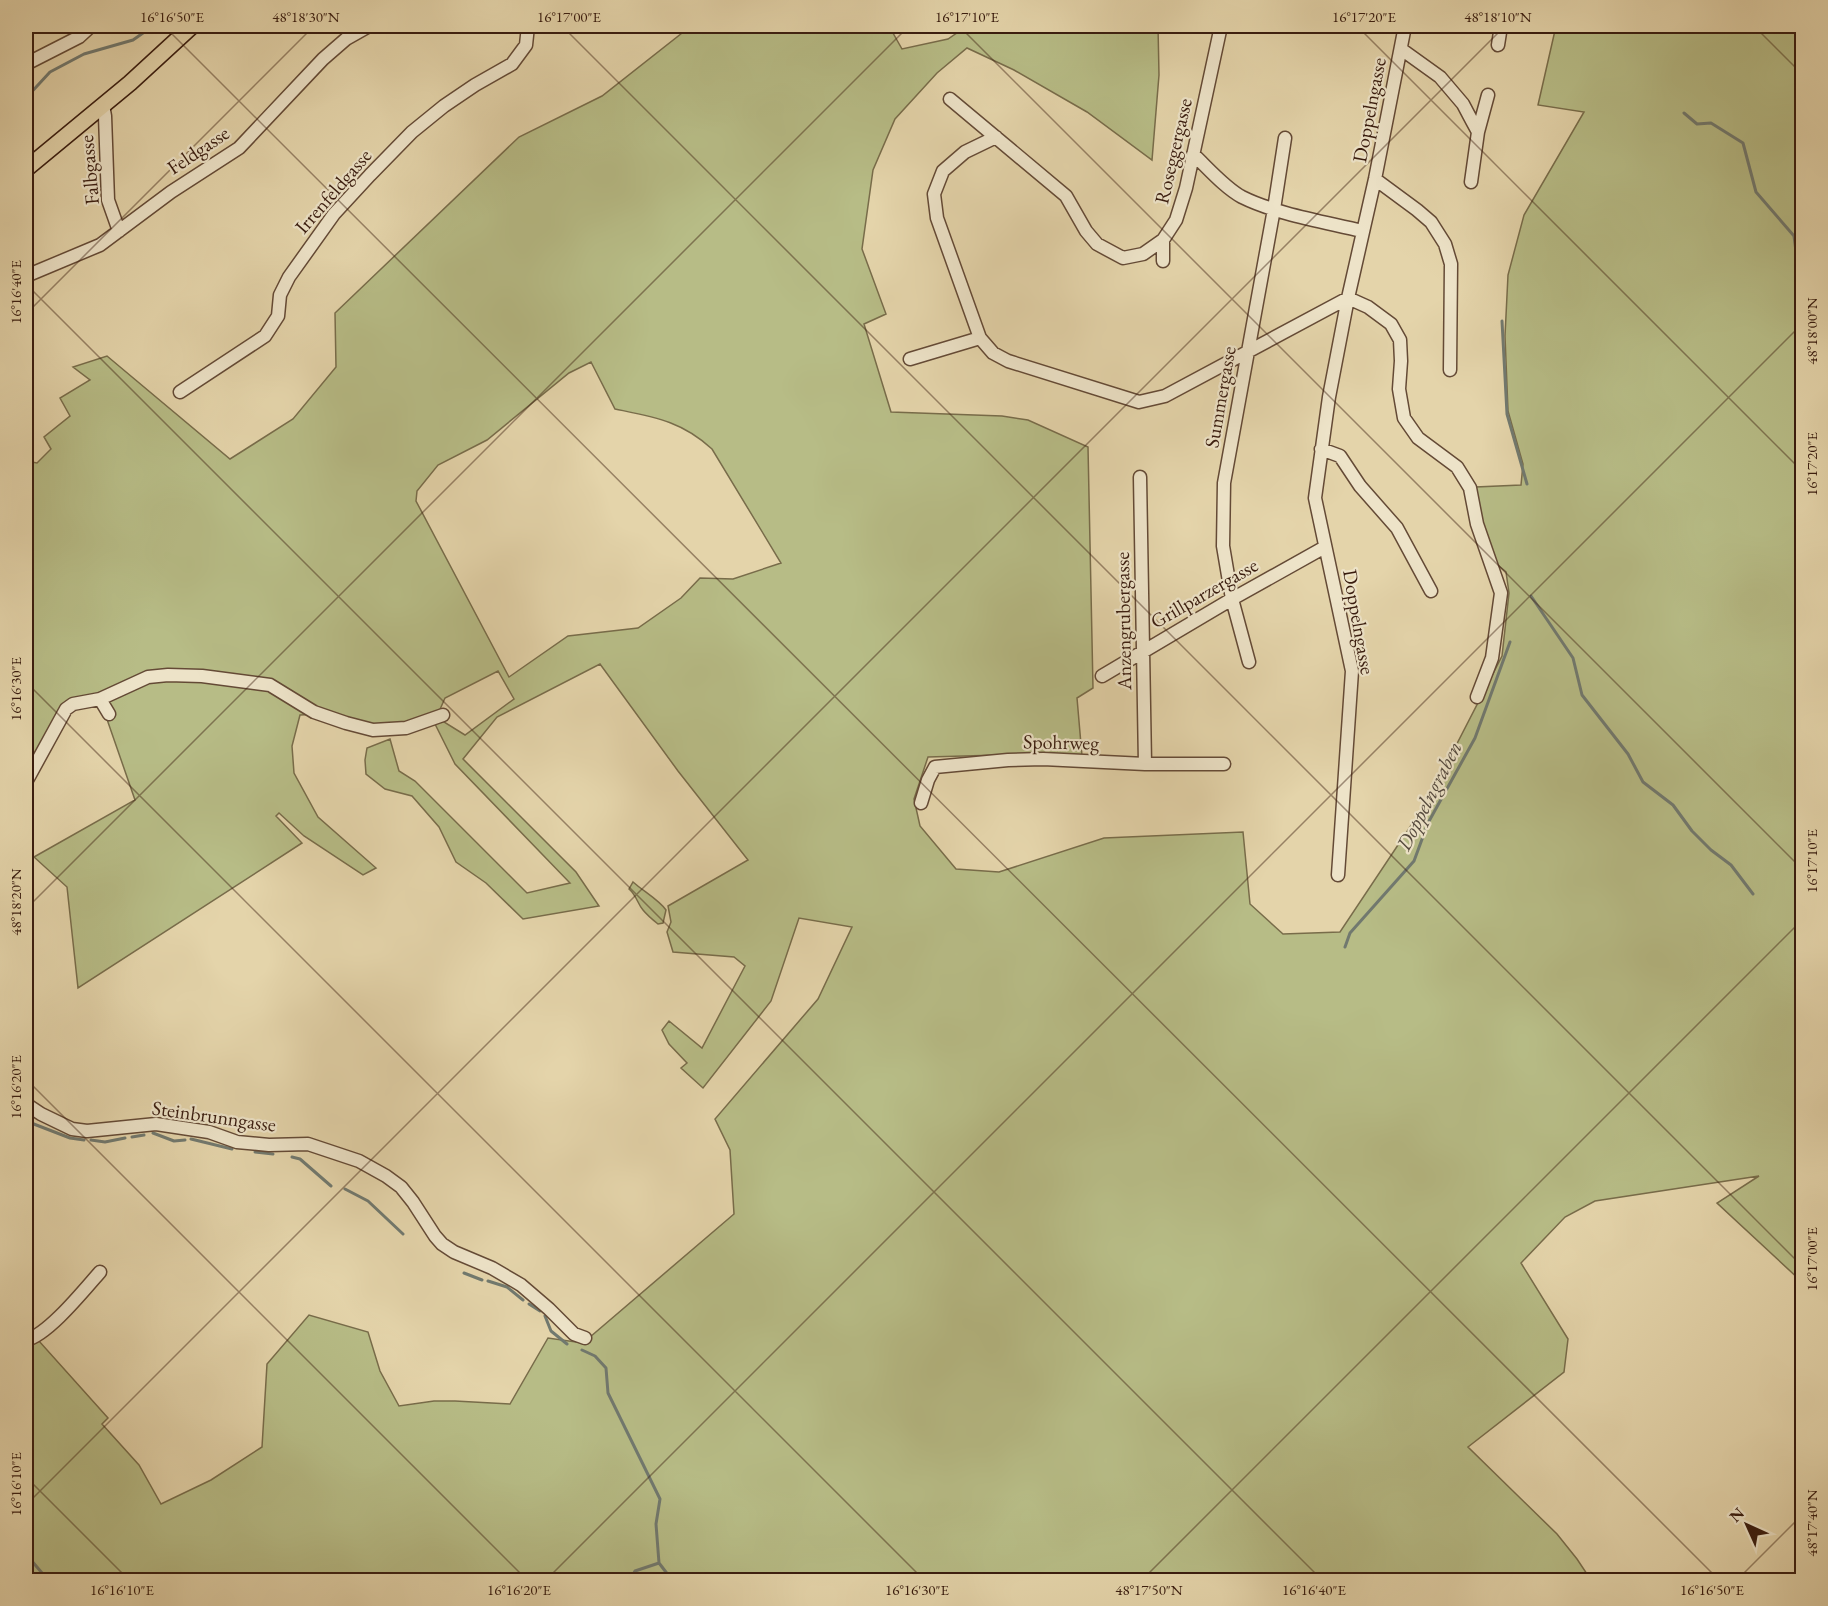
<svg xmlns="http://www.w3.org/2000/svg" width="1828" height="1606" viewBox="0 0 1828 1606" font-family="'EB Garamond',serif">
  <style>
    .green { fill: #b7bc86; stroke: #786c4a; stroke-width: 1.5; fill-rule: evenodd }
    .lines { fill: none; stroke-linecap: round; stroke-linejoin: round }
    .stream { stroke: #71796f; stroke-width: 3 }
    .minor-casing { stroke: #644a36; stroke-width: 15 }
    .major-casing { stroke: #391c0f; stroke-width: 18 }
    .minor { stroke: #ede3c8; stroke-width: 12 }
    .major { stroke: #e4d4aa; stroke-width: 15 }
    .ticks { fill: none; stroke: #391c0f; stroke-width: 1.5; stroke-opacity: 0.45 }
    .labels { text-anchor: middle; stroke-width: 4.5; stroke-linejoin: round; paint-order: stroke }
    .street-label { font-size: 20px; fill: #391c0f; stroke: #ede3c8 }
    .water-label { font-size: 21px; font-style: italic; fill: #554a3f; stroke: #ede3c8 }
    .neatline { fill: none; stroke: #391c0f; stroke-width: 2 }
    .ticks-label { font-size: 15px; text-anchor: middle; fill: #391c0f }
  </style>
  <rect width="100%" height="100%" fill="#e4d4aa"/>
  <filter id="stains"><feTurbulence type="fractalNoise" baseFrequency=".00333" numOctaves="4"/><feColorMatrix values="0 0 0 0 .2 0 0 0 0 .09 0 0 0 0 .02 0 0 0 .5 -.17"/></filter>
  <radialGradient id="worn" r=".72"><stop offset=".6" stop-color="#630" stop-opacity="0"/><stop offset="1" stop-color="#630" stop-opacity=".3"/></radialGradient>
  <path class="green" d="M691,26h79l9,4 11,-4h99l13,23 46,-10 19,-13h191l1,49 -7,85 -65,-48 -73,-42 -47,-22 -30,25 -42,46 -22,51 -11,79 24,65 -22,10 27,88 111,4 26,4 60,27 5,241 -16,10 5,58 -50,-2 -104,3 -14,42 6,27 36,43 43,3 105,-34 139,-6 7,72 33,30 57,-2 88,-132 74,-144 7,-63 -3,-21 -14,-12 -11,-35 -5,-38 45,-2 2,-21 -15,-53 -3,-75 3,-61 16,-60 60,-103 -46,-7 18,-79h246v1256l-85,-79 42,-27 -164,25 -30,16 -44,46 47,76 -4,33 -96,75 89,87 20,25 14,21h-1565v-236l13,-3 69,77 -6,6 37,41 22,39 50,-24 51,-33 5,-83 42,-49 59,17 12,39 19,35 35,-5h21l55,3 38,-66 35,5 151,-129 -4,-64 -15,-31 103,-120 34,-72 -53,-9 -28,83 -68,87 -22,-20 6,-5 -18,-19 -7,-14 7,-9 33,27 43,-82 -11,-9 -61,-5 -6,-20 4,-10 -3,-16 80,-46 -70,-89 -78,-107 -103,53 -34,42 113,113 23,34 -76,13 -37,-36 -30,-21 -17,-35 -27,-31 -27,-7 -19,-15 -1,-14 2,-12 23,-9 9,32 16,10 112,112 43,-10 -115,-119 -21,-42 7,-2 24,15 49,-36 -16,-28 -53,27 -7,16c-20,6 -39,13 -59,11 -26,-3 -52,-13 -79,-10l-8,31 2,27 24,44 58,51 -13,7 -59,-39 -25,-23 -3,3 26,27 -224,145 -11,-101 -33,-30 101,-57 -34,-98 -40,6 -35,70v-317l11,2 14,-14 -7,-12 26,-21 -10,-18 30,-18 -17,-13 34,-11 123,103 63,-40 43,-52 -1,-54 184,-176 83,-41zM591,362l24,47c39,8 67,12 97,40l69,114 -48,16 -33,-1 -19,20 -43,30 -70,8 -59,41 -93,-176 1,-10 21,-26 49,-25 82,-67z
    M633,882c10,9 26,18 33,28l-3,13 -5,1c-5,-4 -11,-9 -15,-14 -6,-7 -6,-14 -14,-21z"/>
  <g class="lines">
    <path class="stream" d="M26,98l24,-26 34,-18 49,-14 20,-14
      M1684,113l13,11 14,-1 32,20 13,49 38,44 2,15 6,1
      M1502,321l5,93 20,70
      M1531,596l42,62 9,37 46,59 15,28 30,23 19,26 19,19 20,15 22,29
      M1345,947l5,-14 64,-72 14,-38 47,-85 35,-96
      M26,1121l44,17 14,2
      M153,1133l21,8 11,-1
      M132,1137l12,-2
      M191,1139l41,10
      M91,1140l14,2 20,-4
      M255,1152l18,2
      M292,1157l8,2 31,27
      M345,1189l23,12 35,33
      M464,1273l18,7
      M488,1281l19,6 16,13
      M529,1304l11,7
      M545,1316l6,15 16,13
      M582,1350l13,6 11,12 2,25 52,106 -4,25 3,39 13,17
      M26,1550l5,10 17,20
      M630,1580l5,-9 24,-8"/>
    <g class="minor-casing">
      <path id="minor" d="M1498,45l3,-19
        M1401,49l39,28 23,27 9,17 6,11 -7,50
        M26,64l53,-27 12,-11
        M950,99l116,97 20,35 11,13 26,14 20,-4 20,-14 13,-20 10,-32 35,-162
        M103,105l2,11 3,84 11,31
        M1478,132l10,-37
        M996,137l-31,15 -22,19 -9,23 3,24 43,120 13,15 15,8 131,41 26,-6 183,-98 20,9 23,17 9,16 1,21 -2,28 5,29 14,20 39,29 13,21 7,36 24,69 -9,65 -15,39
        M1193,154c14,13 32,34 49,43 34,17 83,25 120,34
        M1375,179l42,31 14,12 14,22 6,20 -1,106
        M1163,261v-21
        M26,276l74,-31 71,-53 68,-44 84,-89 23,-20 23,-13
        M910,359l70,-21
        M180,392l85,-56 13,-20 2,-21 9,-18 45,-63 36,-39 42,-43 32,-26 31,-21 37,-21 14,-19 2,-19
        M1321,449l19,7 20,30 37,42 34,63
        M1140,477l5,287
        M1249,662l-17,-63 -9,-53 1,-63 50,-274 11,-71
        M1102,676l130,-77 93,-52
        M100,699l9,15
        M26,782l40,-73 7,-5 27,-5 48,-22 20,-2 34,1 68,9 44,27 32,11 27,7 33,-2 37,-13
        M921,803l7,-23 7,-13 73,-7 35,-1 102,5h79
        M1338,875l14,-204 -37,-173 14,-101 19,-99 27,-119 30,-153
        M26,1104l15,10 31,15 15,2 69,-7 53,8 28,10 32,3 39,-1 51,17 27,15 15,11 12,15 22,34 7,8 12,8 38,16 29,17 28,24 25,25 11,4
        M26,1340c22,-5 58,-50 74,-68"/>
    </g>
    <g class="major-casing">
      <path id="major" d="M26,169l104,-86 62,-57"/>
    </g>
    <use href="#minor" class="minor"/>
    <use href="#major" class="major"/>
  </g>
  <path class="ticks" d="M164,26l1555,1554M562,26l1240,1240M959,26l843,843M1357,26l445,445M1754,26l48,48M26,284l1296,1296M26,314l288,-288M26,682l898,898M26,909l883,-883M26,1079l501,501M26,1477l103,103M26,1505l1479,-1479M546,1580l1256,-1256M1142,1580l660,-660M1737,1580l65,-65"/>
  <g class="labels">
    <g class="street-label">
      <text transform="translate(1369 110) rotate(-79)" y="7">Doppelngasse</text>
      <text transform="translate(198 150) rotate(-34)" y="7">Feldgasse</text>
      <text transform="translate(1173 151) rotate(-77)" y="7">Roseggergasse</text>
      <text transform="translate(89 170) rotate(-95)" y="7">Falbgasse</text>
      <text transform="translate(333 191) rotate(-49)" y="7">Irrenfeldgasse</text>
      <text transform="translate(1220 397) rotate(-80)" y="7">Summergasse</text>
      <text transform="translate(1204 593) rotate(-30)" y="7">Grillparzergasse</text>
      <text transform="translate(1123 621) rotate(-91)" y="7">Anzengrubergasse</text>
      <text transform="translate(1359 622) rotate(80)" y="7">Doppelngasse</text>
      <text transform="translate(1061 742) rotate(1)" y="7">Spohrweg</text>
      <text transform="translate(214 1116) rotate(8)" y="7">Steinbrunngasse</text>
    </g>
    <g class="water-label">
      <text transform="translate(1429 796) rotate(-63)" y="7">Doppelngraben</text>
    </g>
  </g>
  <rect width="1828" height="1606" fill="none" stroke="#e4d4aa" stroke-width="66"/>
  <g transform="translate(1747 1525) rotate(315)" stroke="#ede3c8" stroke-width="4.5" paint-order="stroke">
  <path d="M0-4.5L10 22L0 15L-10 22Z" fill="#391c0f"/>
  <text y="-9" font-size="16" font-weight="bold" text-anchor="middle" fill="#391c0f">N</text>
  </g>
  <rect x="33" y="33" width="1762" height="1540" class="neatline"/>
  <g class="ticks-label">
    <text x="172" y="22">16°16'50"E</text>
    <text x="306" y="22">48°18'30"N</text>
    <text x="569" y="22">16°17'00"E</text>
    <text x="967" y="22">16°17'10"E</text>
    <text x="1364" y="22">16°17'20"E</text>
    <text x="1498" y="22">48°18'10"N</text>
    <text transform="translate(16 292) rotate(-90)" y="5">16°16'40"E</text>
    <text transform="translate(1812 331) rotate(-90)" y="5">48°18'00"N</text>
    <text transform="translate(1812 464) rotate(-90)" y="5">16°17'20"E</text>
    <text transform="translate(16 689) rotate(-90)" y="5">16°16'30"E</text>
    <text transform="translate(1812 861) rotate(-90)" y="5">16°17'10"E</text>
    <text transform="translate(16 902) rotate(-90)" y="5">48°18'20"N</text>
    <text transform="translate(16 1087) rotate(-90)" y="5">16°16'20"E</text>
    <text transform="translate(1812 1259) rotate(-90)" y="5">16°17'00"E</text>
    <text transform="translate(16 1484) rotate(-90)" y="5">16°16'10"E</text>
    <text transform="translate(1812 1523) rotate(-90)" y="5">48°17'40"N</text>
    <text x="122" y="1595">16°16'10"E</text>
    <text x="519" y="1595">16°16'20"E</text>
    <text x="917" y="1595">16°16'30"E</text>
    <text x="1149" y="1595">48°17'50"N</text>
    <text x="1314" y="1595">16°16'40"E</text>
    <text x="1712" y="1595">16°16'50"E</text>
  </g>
  <rect width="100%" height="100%" filter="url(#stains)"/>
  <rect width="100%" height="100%" fill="url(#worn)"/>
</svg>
